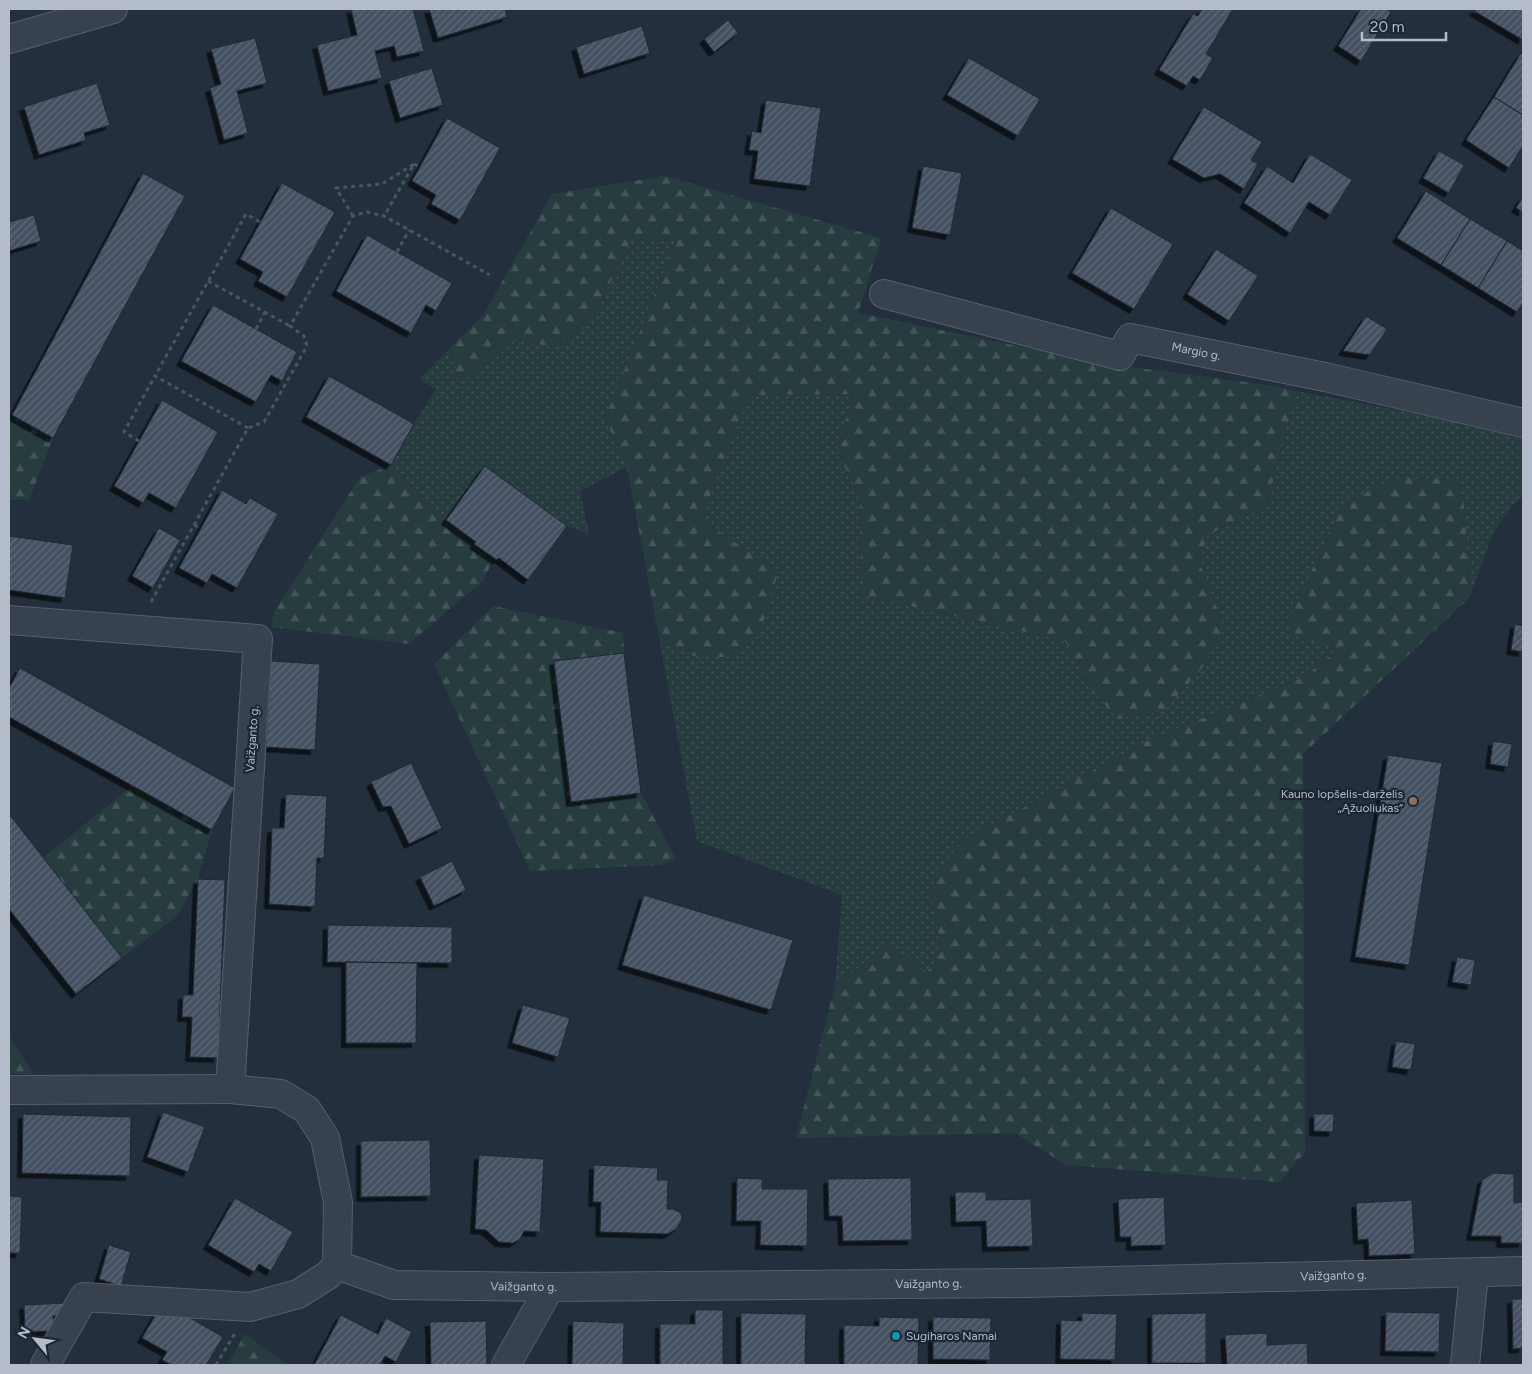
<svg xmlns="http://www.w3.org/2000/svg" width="1532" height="1374" viewBox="0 0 1532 1374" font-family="Figtree,sans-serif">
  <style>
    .grass { fill: url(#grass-dots) }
    .forest { fill: url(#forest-firs) }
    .building { fill: url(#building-hatch); stroke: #1f2835; filter: url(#shadow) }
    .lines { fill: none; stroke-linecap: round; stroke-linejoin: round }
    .minor-casing { stroke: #565f6c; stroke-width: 30 }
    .path { stroke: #44595c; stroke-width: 3; stroke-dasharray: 4 4; stroke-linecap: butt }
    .minor { stroke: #38414e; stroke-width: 28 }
    .education-dot { fill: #8d6e63; stroke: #1d2633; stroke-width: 2 }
    .culture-dot { fill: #0f9aa8; stroke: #1d2633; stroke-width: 2 }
    .labels { text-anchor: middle; stroke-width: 4.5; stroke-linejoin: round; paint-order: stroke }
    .street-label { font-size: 12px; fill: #b4bcc9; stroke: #1d2633 }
    .poi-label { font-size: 12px; fill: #b4bcc9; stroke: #1d2633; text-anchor: end }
  </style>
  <defs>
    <pattern id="grass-dots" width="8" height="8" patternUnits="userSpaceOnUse" patternTransform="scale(1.25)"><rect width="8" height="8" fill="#263c3f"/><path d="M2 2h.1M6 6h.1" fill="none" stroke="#435659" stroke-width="1.8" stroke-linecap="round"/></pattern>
    <pattern id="forest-firs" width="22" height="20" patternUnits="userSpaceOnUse" patternTransform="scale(1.25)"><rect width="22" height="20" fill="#263c3f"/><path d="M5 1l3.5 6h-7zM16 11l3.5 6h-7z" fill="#435659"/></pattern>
    <pattern id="building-hatch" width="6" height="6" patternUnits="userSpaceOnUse" patternTransform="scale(1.25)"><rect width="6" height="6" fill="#455162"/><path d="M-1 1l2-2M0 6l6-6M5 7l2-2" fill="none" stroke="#5d6877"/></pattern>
    <filter id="shadow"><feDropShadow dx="-4.5" dy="4.5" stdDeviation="0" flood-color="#0009"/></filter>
  </defs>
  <rect width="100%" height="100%" fill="#242f3e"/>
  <path class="grass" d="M631,239l45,2 -71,178 22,48 -47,24 9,43 -22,-8 -82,-59 -39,53 -55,-55 23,-41 22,-35 -17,-10 32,-32 3,29 10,4 48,-40 44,7 34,-23z
    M1296,391l180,34 47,14v57l-11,10 -19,27 -23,64 -5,-85 -175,123 50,12 -36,30 -155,63 -189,102 -30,46 12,63 -15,21 -37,-28 -55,42 7,-91 -145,-54 -37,-198 37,14 80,-85 -76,-53 48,-124 104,-1 -16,58 23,44 1,99 204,46 29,52 130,-66 -25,-65 9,-27 59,-30z"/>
  <path class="forest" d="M665,176l216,62 -23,75 242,50 161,21 35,7 -29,114 -59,30 -9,27 25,65 -22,41 -38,43 -46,8 -24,-26 -29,-52 -204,-46 -1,-99 -23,-44 16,-58 -104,1 -48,124 77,53 -12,45 -29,40h-40l-37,-14 -33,-176 -22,-48 71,-178 -45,-2 -41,85 -34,23 -44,-7 -48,40 -10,-4 -3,-29 32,-32 69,-121z
    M9,414l44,24 -24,62h-20z
    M391,465l55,55 46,42 -9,19 -74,63 -138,-17 3,-15 86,-135z
    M1397,478l61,1 7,33 5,85 -167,157 2,398 -26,30 -213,-17 -51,-32 -219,5 39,-152 55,-42 37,28 15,-21 -12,-63 30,-46 189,-102 155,-63 36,-29 -51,-13 2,-19 51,-112z
    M493,606l130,27 1,20 -70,9 17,140 70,-9 35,66 -15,6 -131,6 -96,-207z
    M132,786l80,44 -14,49 -22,38 -54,41 -79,-100z
    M9,1035l24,39h-24z
    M245,1334l42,31h-60z"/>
  <path class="building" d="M351,9h62l11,42 -27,6 -3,-11 -19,5 7,27 -54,13 -11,-46 40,-10z
    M429,9h76l2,8 -69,21z
    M1202,9h31l-27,45 7,4 -13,22 -7,-4 -6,10 -28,-16 34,-56 5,2z
    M1361,9h25l5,3 -30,49 -23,-15z
    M1475,9h48v31l-49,-29z
    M728,20l10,13 -24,19 -10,-13z
    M642,26l8,27 -66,21 -8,-27z
    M255,38l12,45 -30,8 11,42 -24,7 -14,-52 11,-4 -10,-35z
    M1521,53l2,2v60l-29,-18z
    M969,58l71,41 -22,37 -71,-41z
    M432,68l11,37 -43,13 -11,-37z
    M97,83l13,42 -26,8 2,7 -47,15 -15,-48z
    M1494,97l29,18v31l-14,22 -43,-28z
    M766,100l55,8 -11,78 -56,-7 4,-28 -9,-1 3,-19 9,2z
    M1204,107l58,35 -11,18 7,4 -14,25 -24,-15 -16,4 -32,-19z
    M447,118l53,30 -40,72 -29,-16 5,-9 -24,-14z
    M1439,151l25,14 -15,28 -26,-15z
    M1310,154l42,26 -22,35 -21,-13 -19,31 -46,-30 23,-37 26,17z
    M923,166l39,7 -12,62 -38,-7z
    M143,173l42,23 -132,242 -41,-23z
    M282,183l53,29 -48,85 -29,-16 5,-9 -23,-13z
    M1426,191l44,28 -29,46 -44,-27z
    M1523,196v16l-7,-4z
    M1111,208l62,36 -39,65 -62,-36z
    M34,215l7,26 -32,10v-29z
    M1470,219l37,22 -29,47 -37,-23z
    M367,235l85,48 -16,28 -10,-6 -15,28 -75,-42z
    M1507,241l16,10v52l-6,9 -39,-24z
    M1216,249l42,27 -29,45 -42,-27z
    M213,305l84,47 -15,29 -11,-6 -15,27 -75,-41z
    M1366,316l21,13 -17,26 -27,-4z
    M329,376l85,48 -23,41 -85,-48z
    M162,400l56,32 -42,76 -27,-15 -6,10 -29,-17z
    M485,466l82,60 -39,54 -29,-22 -2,2 -23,-16 2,-2 -30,-22z
    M222,490l24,14 4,-6 28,16 -41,74 -25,-14 -5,9 -28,-15z
    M159,528l21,12 -27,48 -21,-12z
    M9,536l64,9 -8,53 -56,-8z
    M1515,624l8,2v26l-12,-2z
    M624,653l17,140 -70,9 -17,-141z
    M271,661l49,3 -5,86 -49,-3z
    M20,668l215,120 -23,42 -203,-113v-29z
    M1493,741l19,3 -4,23 -18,-3z
    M1388,755l54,8 -33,202 -54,-8z
    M411,763l31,65 -33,16 -18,-38 -8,1 -12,-25z
    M286,794l41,2 -3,62h-7l-2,49 -46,-3 3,-76h12z
    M9,814l113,144 -46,36 -67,-85z
    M452,861l14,29 -32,16 -14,-29z
    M198,879l27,1 -7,178 -28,-1 2,-40h-10l1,-22h10z
    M644,895l149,45 -22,70 -149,-45z
    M328,925l124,2v36l-125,-1z
    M1457,957l18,3 -4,25 -19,-3z
    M346,962l71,1 -1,80h-70z
    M523,1005l47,13 -12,39 -46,-14z
    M1396,1041l19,3 -4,26 -19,-3z
    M163,1112l42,15 -17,45 -41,-15z
    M23,1114l108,3 -1,59 -108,-3z
    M1314,1114h20l-1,18 -19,-1z
    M430,1140l1,56 -70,1v-56z
    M479,1155l65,4 -4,73 -16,-1 -4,8 -7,4 -14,-1 -13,-12 -11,-1z
    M594,1165l64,3 -1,12h11l-1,29h6l8,4 1,6 -5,9 -9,6 -68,-2 1,-30h-8z
    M1493,1173l21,1v29l9,-1v41h-22v-7h-30l11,-56z
    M737,1178l25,1v10h46l-1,57 -47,-1 1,-24h-25z
    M911,1178l1,62 -69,1 -1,-25h-13l-1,-37z
    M955,1192h31v8l45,-1 2,47 -46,1 -1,-26 -30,1z
    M9,1196l13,1 -2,56h-11z
    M1164,1197l2,48 -35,1v-9h-11l-2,-38z
    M235,1198l58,34 -22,39 -12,-7 -5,8 -46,-27z
    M1412,1200l3,54 -46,2 -1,-17 -10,1 -2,-37z
    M109,1245l22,7 -10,34 -22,-7z
    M1512,1299h11v49l-10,1z
    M66,1303l1,12 -14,1 1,15 -29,1 -1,-27z
    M173,1308l50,29 -17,28h-34l-10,-5 5,-8 -25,-14 17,-29z
    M695,1310h28v55h-63v-41h35z
    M1386,1312l54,1 -1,39 -54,-1z
    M741,1313l65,1 -1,51h-64z
    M1082,1313l35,1 -2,46 -55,-1 1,-39 21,1z
    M1206,1313v50h-54v-49z
    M341,1315l37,19 8,-16 26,14 -16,30 -11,-6 -5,9h-66z
    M879,1317l40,1 -1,47h-74v-40l35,1z
    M933,1317l58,1 -1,42 -57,-1z
    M486,1321l1,44h-56l-1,-43z
    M573,1321l51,2 -1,42h-51z
    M1267,1333v12l40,-2 1,22h-81l-2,-30z"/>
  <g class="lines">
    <g class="minor-casing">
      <g id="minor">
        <path d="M9,39l104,-30"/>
        <path id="s1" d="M884,294l236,62 10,-18 195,39 198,46"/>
        <path id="s2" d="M9,620l249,19 -28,450 51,5 26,16 18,28 13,64 -1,63 57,20 156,2 478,-4 495,-12"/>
        <path d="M9,1090l221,-1"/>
        <path d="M45,1365l39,-68 166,10 48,-13 30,-19 9,-10"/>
        <path d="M506,1365l44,-78"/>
        <path d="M1465,1365l9,-92"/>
      </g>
    </g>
    <path class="path" d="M414,164l6,3
      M353,216l-17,-28 46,-4 32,-20 -30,52
      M397,252l12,-22
      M208,281l82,45
      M256,329l9,-17
      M248,428l-93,-52 91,-162 14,8
      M139,441l-15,-9 31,-56
      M194,525l6,3
      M151,602l97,-174 16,-6 43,-76 -3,-10 -14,-10 63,-110 14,-4 17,4 106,59
      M216,1365l19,-32"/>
    <use href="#minor" class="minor"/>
  </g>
  <circle class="education-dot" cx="1413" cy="801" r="5"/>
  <circle class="culture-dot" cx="896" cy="1336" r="5"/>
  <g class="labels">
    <g class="street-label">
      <text dy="4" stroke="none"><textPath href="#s1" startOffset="332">Margio g.</textPath></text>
      <text transform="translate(252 739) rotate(-86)" y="4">Vaižganto g.</text>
      <text dy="4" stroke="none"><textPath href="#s2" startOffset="1944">Vaižganto g.</textPath></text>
      <text dy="4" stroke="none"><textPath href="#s2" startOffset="1539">Vaižganto g.</textPath></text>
      <text dy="4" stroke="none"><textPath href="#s2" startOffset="1134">Vaižganto g.</textPath></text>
    </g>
    <g class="poi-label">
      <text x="1403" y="798">Kauno lopšelis-darželis<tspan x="1403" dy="14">„Ąžuoliukas“</tspan></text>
      <text x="906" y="1340" text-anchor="start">Sugiharos Namai</text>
    </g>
  </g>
  <rect width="1532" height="1374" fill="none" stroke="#b4bcc9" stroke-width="20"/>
  <g transform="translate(35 1339) rotate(299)" stroke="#1d2633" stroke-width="4" paint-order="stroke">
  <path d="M0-4L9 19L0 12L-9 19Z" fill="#b4bcc9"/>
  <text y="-8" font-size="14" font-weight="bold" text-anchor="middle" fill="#b4bcc9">N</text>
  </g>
  <path d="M1362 32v8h84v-8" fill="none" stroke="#b4bcc9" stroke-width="2.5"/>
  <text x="1370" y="32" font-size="15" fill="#b4bcc9" stroke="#1d2633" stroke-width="4" paint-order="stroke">20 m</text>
</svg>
